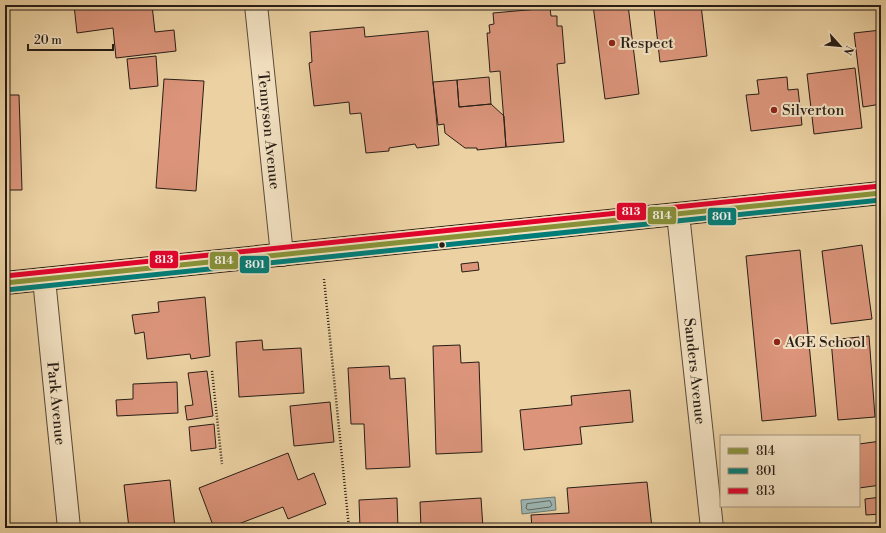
<svg xmlns="http://www.w3.org/2000/svg" width="886" height="533" viewBox="0 0 886 533" font-family="'Libre Bodoni',serif">
  <style>
    .water { fill: #9cb5b0; stroke: #6d7872 }
    .lines { fill: none; stroke-linecap: round; stroke-linejoin: round }
    .shore { stroke: #626963; stroke-width: 1 }
    .building { fill: #dc957b; stroke: #271d16 }
    .street-casing { stroke: #584a39; stroke-width: 24 }
    .primary-casing { stroke: #271d16; stroke-width: 24 }
    .path { stroke: #271d16; stroke-width: 2.5; stroke-dasharray: 1 2; stroke-linecap: butt }
    .street { stroke: #f3e2c3; stroke-width: 22 }
    .primary { stroke: #e6b972; stroke-width: 22 }
    .bus-1-casing { stroke: #f3e2c3; stroke-width: 8 }
    .bus-2-casing { stroke: #f3e2c3; stroke-width: 8 }
    .bus-3-casing { stroke: #f3e2c3; stroke-width: 8 }
    .bus-1 { stroke: #889338; stroke-width: 5 }
    .bus-2 { stroke: #007d78; stroke-width: 5 }
    .bus-3 { stroke: #e4002b; stroke-width: 5 }
    .poi-dot { fill: #8f2418; stroke: #f3e2c3; stroke-width: 1.5 }
    .bus-dot { fill: #271d16; stroke: #f3e2c3; stroke-width: 1.5 }
    .labels { text-anchor: middle; stroke-width: 4; stroke-linejoin: round; paint-order: stroke }
    .poi-label { font-size: 15px; fill: #271d16; stroke: #f3e2c3; text-anchor: start }
    .street-label { font-size: 15px; fill: #271d16; stroke: #f3e2c3 }
    .line-badge { stroke: #f3e2c3; stroke-width: 1.5 }
    .badge-label { font-size: 11px; text-anchor: middle; font-weight: bold; fill: #fff }
  </style>
  <rect width="100%" height="100%" fill="#ecd2a3"/>
  <filter id="stains"><feTurbulence type="fractalNoise" baseFrequency=".005" numOctaves="4"/><feColorMatrix values="0 0 0 0 .2 0 0 0 0 .09 0 0 0 0 .02 0 0 0 .5 -.17"/></filter>
  <radialGradient id="worn" r=".72"><stop offset=".6" stop-color="#630" stop-opacity="0"/><stop offset="1" stop-color="#630" stop-opacity=".3"/></radialGradient>
  <path class="water" d="M555,497l1,13 -34,4 -1,-14z"/>
  <g class="lines">
    <path class="shore" d="M550,501l2,4 -2,2 -22,3 -2,-2 1,-4z"/>
  </g>
  <path class="building" d="M74,5h78l3,27 19,-2 2,21 -60,7 -3,-30 -36,5z
    M593,5h35l11,89 -34,5z
    M686,5h15l6,51 -47,6 -6,-53z
    M550,8l1,8h6v10h5l3,37 -8,1 7,78 -58,5 -6,-76 -10,1 -3,-39h3l-1,-8 5,-1 -1,-11z
    M364,27l1,10 63,-6 11,114 -22,3 -2,-4 -26,4v3l-23,2 -5,-40 -11,1 -1,-12 -35,4 -5,-43 3,-1 -2,-30z
    M881,30v74l-18,3 -9,-74z
    M156,56l2,30 -28,3 -3,-30z
    M855,68l7,60 -48,6 -7,-60z
    M489,77l2,27 -32,3 -2,-27z
    M787,77l1,13 10,-1 4,36 -51,6 -5,-36 13,-1 -2,-14z
    M164,79l40,2 -8,110 -40,-3z
    M457,80l2,27 32,-3 13,12 2,31 -29,3v-2h-12l-20,-15 -1,-9 -6,1 -5,-43z
    M5,95h14l3,95h-17z
    M862,245l10,74 -41,5 -9,-73z
    M800,250l16,166 -54,5 -16,-165z
    M478,262l1,8 -17,2 -1,-8z
    M205,297l5,59 -19,3 -1,-5 -43,5 -3,-27 -9,2 -3,-19 27,-3 -1,-10z
    M869,336l6,81 -37,3 -7,-80z
    M262,340l1,10 38,-2 3,45 -65,4 -3,-55z
    M460,345l1,18 18,-1 3,90 -46,2 -3,-108z
    M389,366l1,13 15,-1 5,89 -44,2 -2,-45h-13l-3,-56z
    M207,371l6,45 -26,4 -2,-14 8,-1 -5,-32z
    M177,382l1,31 -61,3 -1,-16 17,-1v-15z
    M630,390l3,32 -53,5 2,17 -58,6 -4,-40 52,-5 -1,-9z
    M330,402l4,40 -40,4 -4,-40z
    M214,424l2,24 -25,3 -2,-24z
    M881,441v44l-22,3v-44z
    M288,453l10,27 16,-7 12,31 -38,15 -5,-12 -55,21h-14l-15,-40z
    M170,480l5,48h-46l-5,-43z
    M647,482l5,46h-120l-1,-13 38,-2 -2,-25z
    M881,497v17l-15,1 -1,-16z
    M397,498l1,30h-38l-1,-28z
    M481,498l2,30h-62l-1,-26z"/>
  <g class="lines">
    <g class="street-casing">
      <g id="street">
        <path id="s1" d="M256,5l26,250"/>
        <path id="s2" d="M678,214l34,314"/>
        <path id="s3" d="M44,279l25,249"/>
      </g>
    </g>
    <g class="primary-casing">
      <path id="primary" d="M5,283l876,-90"/>
    </g>
    <path class="path" d="M324,279l25,249
      M212,371l10,93"/>
    <use href="#street" class="street"/>
    <use href="#primary" class="primary"/>
    <g class="bus-1-casing">
      <path id="bus-1" d="M5,283l876,-90"/>
    </g>
    <g class="bus-2-casing">
      <path id="bus-2" d="M6,290l875,-90"/>
    </g>
    <g class="bus-3-casing">
      <path id="bus-3" d="M5,276l875,-90"/>
    </g>
    <use href="#bus-1" class="bus-1"/>
    <use href="#bus-2" class="bus-2"/>
    <use href="#bus-3" class="bus-3"/>
  </g>
  <g class="poi-dot">
    <circle cx="612" cy="43" r="4"/>
    <circle cx="774" cy="110" r="4"/>
    <circle cx="777" cy="342" r="4"/>
  </g>
  <circle class="bus-dot" cx="442" cy="245" r="3.5"/>
  <g class="labels">
    <g class="poi-label">
      <text x="620" y="48">Respect</text>
      <text x="782" y="115">Silverton</text>
      <text x="785" y="347">AGE School</text>
    </g>
    <g class="street-label">
      <text dy="5" stroke="none"><textPath href="#s1" startOffset="126">Tennyson Avenue</textPath></text>
      <text dy="5" stroke="none"><textPath href="#s2" startOffset="158">Sanders Avenue</textPath></text>
      <text dy="5" stroke="none"><textPath href="#s3" startOffset="125">Park Avenue</textPath></text>
    </g>
  </g>
  <g class="line-badge">
    <rect x="616" y="202" width="31" height="19" rx="4" fill="#e4002b"/>
    <rect x="647" y="206" width="30" height="19" rx="4" fill="#889338"/>
    <rect x="707" y="207" width="30" height="19" rx="4" fill="#007d78"/>
    <rect x="149" y="250" width="30" height="19" rx="4" fill="#e4002b"/>
    <rect x="209" y="251" width="30" height="19" rx="4" fill="#889338"/>
    <rect x="239" y="255" width="31" height="19" rx="4" fill="#007d78"/>
  </g>
  <g class="badge-label">
    <text x="631" y="215">813</text>
    <text x="662" y="219">814</text>
    <text x="722" y="220">801</text>
    <text x="164" y="263">813</text>
    <text x="224" y="264">814</text>
    <text x="255" y="268">801</text>
  </g>
  <rect width="886" height="533" fill="none" stroke="#ecd2a3" stroke-width="20"/>
  <rect x="6" y="6" width="874" height="521" fill="none" stroke="#271d16" stroke-width="2"/>
  <rect x="10" y="10" width="866" height="513" fill="none" stroke="#271d16"/>
  <rect x="720" y="435" width="140" height="72" fill="#f3e2c3" stroke="#a1937e"/>
  <rect x="728" y="448" width="20" height="6" fill="#889338" stroke="#a1937e"/>
  <text x="756" y="455" font-size="12" fill="#271d16">814</text>
  <rect x="728" y="468" width="20" height="6" fill="#007d78" stroke="#a1937e"/>
  <text x="756" y="475" font-size="12" fill="#271d16">801</text>
  <rect x="728" y="488" width="20" height="6" fill="#e4002b" stroke="#a1937e"/>
  <text x="756" y="495" font-size="12" fill="#271d16">813</text>
  <g transform="translate(840 46) rotate(117)" stroke="#f3e2c3" stroke-width="3" paint-order="stroke">
  <path d="M0-3L7 15L0 10L-7 15Z" fill="#271d16"/>
  <text y="-6" font-size="11" font-weight="bold" text-anchor="middle" fill="#271d16">N</text>
  </g>
  <path d="M28 44v6h85v-6" fill="none" stroke="#271d16" stroke-width="2"/>
  <text x="34" y="44" font-size="12" fill="#271d16" stroke="#f3e2c3" stroke-width="3" paint-order="stroke">20 m</text>
  <rect width="100%" height="100%" filter="url(#stains)"/>
  <rect width="100%" height="100%" fill="url(#worn)"/>
</svg>
